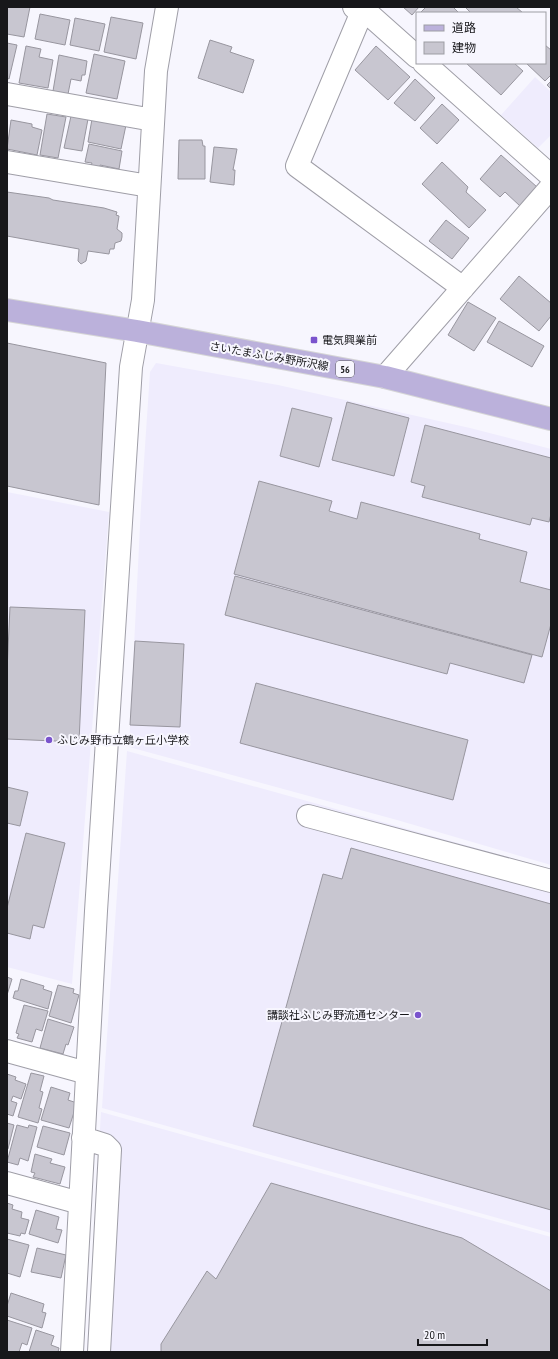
<svg xmlns="http://www.w3.org/2000/svg" width="558" height="1359" viewBox="0 0 558 1359" font-family="'PT Sans Narrow','Noto Sans JP',sans-serif">
  <style>
    .built { fill: #efecfd }
    .building { fill: #c8c6d0; stroke: #98969f }
    .lines { fill: none; stroke-linecap: round; stroke-linejoin: round }
    .minor-casing { stroke: #9f9ea7; stroke-width: 24 }
    .major-casing { stroke: #d5d5d6; stroke-width: 24 }
    .minor { stroke: #fff; stroke-width: 22 }
    .major { stroke: #bbb1db; stroke-width: 22 }
    .poi-dot { fill: #7a53cd; stroke: #f7f6fe; stroke-width: 1.5 }
    .labels { text-anchor: middle; stroke-width: 4; stroke-linejoin: round; paint-order: stroke }
    .shield { fill: #f7f6fe; stroke: #5a5a5e; stroke-width: 1 }
    .shield-label { font-size: 10px; font-weight: bold; fill: #17171a }
    .poi-label { font-size: 11px; fill: #17171a; stroke: #f7f6fe; text-anchor: start }
    .street-label { font-size: 11px; fill: #17171a; stroke: #f7f6fe }
  </style>
  <rect width="100%" height="100%" fill="#f7f6fe"/>
  <path class="built" d="M535,77l16,15v43l-13,13 -37,-33z
    M156,363l122,22 192,43 81,21v416l-154,-45 -268,-73 12,-241 9,-134z
    M7,492l102,20 -37,472 -65,-17z
    M127,751l424,118v364l-449,-125z
    M101,1112l450,125v115h-464z"/>
  <path class="building" d="M7,7h23l-6,30 -17,-3z
    M403,7h16l-7,8z
    M426,7h27l6,6h-39z
    M465,7h51l7,6h-52z
    M40,14l30,6 -5,25 -30,-6z
    M111,17l32,6 -7,36 -32,-7z
    M75,18l30,6 -6,27 -29,-6z
    M210,40l22,7 -2,5 24,8 -11,33 -45,-15z
    M7,43l10,2 -8,34 -2,-1z
    M545,45l6,5v25l-6,6 -19,-18h19z
    M26,46l15,3 -2,8 14,3 -5,28 -29,-5z
    M376,46l34,31 -22,23 -33,-30z
    M94,54l31,7 -8,38 -31,-6z
    M59,55l28,6 -2,14h-3l-1,6 -10,-2 -3,15 -15,-3z
    M466,63h48l9,8 -22,24z
    M415,79l20,19 -20,23 -21,-18z
    M551,81v8l-4,-4z
    M442,104l17,16 -22,24 -17,-16z
    M47,114l19,3 -8,41 -18,-3z
    M71,116l17,3 -6,32 -18,-3z
    M92,119l34,6 -5,24 -33,-7z
    M11,120l21,4v3l10,3 -5,25 -30,-6z
    M179,140h23l1,6h2v33h-27z
    M89,144l33,7 -3,18 -19,-4v3l-9,-2 1,-3 -7,-1z
    M214,147l23,2 -4,21h2l-1,15 -24,-3z
    M501,155l36,32 -17,19 -15,-14 -5,5 -20,-18z
    M442,162l26,25 -2,5 20,18 -17,18 -47,-44z
    M7,192l42,6 4,2 51,8 13,4 -1,3 3,1 -2,13 5,4v4l-1,4 -6,2 -1,6h-4l-1,5 -21,-3 -2,10 -5,3 -3,-3 1,-12 -72,-13z
    M446,220l23,18 -17,21 -23,-18z
    M519,276l32,27v13l-12,15 -39,-32z
    M468,302l28,16 -22,33 -26,-16z
    M499,321l45,25 -12,21 -45,-25z
    M7,343l99,20 -7,142 -92,-19z
    M347,402l62,16 -15,58 -62,-16z
    M292,408l40,10 -13,49 -39,-11z
    M425,425l126,33v56l-2,8 -17,-4 -2,7 -108,-28 3,-11 -14,-4z
    M259,481l73,20 -3,10 28,8 4,-17 119,32 -1,5 48,13 -7,30 31,8v34l-9,33 -308,-83z
    M235,576l297,79 -8,28 -74,-20 -3,11 -222,-59z
    M10,607l75,3 -6,132 -72,-3v-68z
    M135,641l49,3 -4,83 -50,-2z
    M256,683l212,57 -15,60 -213,-57z
    M7,787l21,5 -8,34 -13,-3z
    M26,833l39,10 -21,85 -11,-3 -3,14 -23,-6v-25z
    M351,848l200,56v306l-298,-84 70,-252 19,5z
    M7,977l5,2 -5,16z
    M21,979l23,7 -1,3 9,3 -4,17 -35,-11 2,-7h3z
    M58,985l16,4 -1,4 6,2 -8,28 -22,-7z
    M24,1005l24,6 -6,20 -6,-2 -4,13 -15,-4 2,-4 -3,-1z
    M48,1019l26,8 -6,18 -2,-1 -3,10 -23,-6z
    M31,1073l13,3 -4,15 3,1 -4,16 3,1 -4,14 -20,-6z
    M7,1074l9,3 -1,3 11,4 -5,15 -8,-3 -2,5 6,2 -4,13 -6,-2z
    M51,1087l19,6 -2,7 9,3 -8,25 -28,-8z
    M7,1123l7,2 -6,24 -1,-1z
    M17,1125l11,3 1,-3 8,2 -9,34 -8,-3 -2,7 -11,-3z
    M43,1126l27,7 -6,22 -27,-8z
    M35,1154l17,5 -2,4 15,4 -5,17 -27,-7 2,-4 -4,-1z
    M271,1183l191,55 89,53v61h-390v-8l46,-73 9,8z
    M7,1203l6,2 -1,4 10,3 -1,6 8,2 -4,14 -4,-1 -1,3 -13,-3z
    M36,1210l23,7 -3,12 6,1 -4,13 -29,-9z
    M7,1239l22,6 -9,32 -13,-4z
    M37,1248l29,7 -5,23 -30,-6z
    M11,1293l33,11 -2,8 4,1 -4,15 -35,-12v-10z
    M7,1320l25,8 -5,17 -5,-2 -3,9h-12z
    M36,1330l18,6 -3,9 8,3 -1,4h-29z"/>
  <g class="lines">
    <g class="minor-casing">
      <path id="minor" d="M354,7l9,2 54,48
        M364,7l-67,159 166,122
        M424,63l127,113
        M7,94l146,26
        M7,162l142,24
        M385,377l166,-190
        M308,816l243,65
        M7,1051l80,22
        M83,1138l22,7 5,5 -11,202
        M7,1183l73,20
        M72,1352l24,-441 35,-544 12,-67 13,-229 11,-64"/>
    </g>
    <g class="major-casing">
      <path id="major" d="M7,310l130,21 248,46 166,42"/>
    </g>
    <use href="#minor" class="minor"/>
    <use href="#major" class="major"/>
  </g>
  <g class="poi-dot">
    <rect x="310" y="336" width="8" height="8" rx="2"/>
    <circle cx="49" cy="740" r="4"/>
    <circle cx="418" cy="1015" r="4"/>
  </g>
  <g class="labels">
    <rect class="shield" x="336" y="361" width="18" height="16" rx="3"/>
    <g class="shield-label">
      <text x="345" y="373">56</text>
    </g>
    <g class="poi-label">
      <text x="322" y="344">電気興業前</text>
      <text x="57" y="744">ふじみ野市立鶴ヶ丘小学校</text>
      <text x="410" y="1019" text-anchor="end">講談社ふじみ野流通センター</text>
    </g>
    <g class="street-label">
      <text transform="translate(269 356) rotate(10)" y="4">さいたまふじみ野所沢線</text>
    </g>
  </g>
  <rect width="558" height="1359" fill="none" stroke="#17171a" stroke-width="16"/>
  <rect x="416" y="12" width="130" height="52" fill="#f7f6fe" stroke="#9d9da3"/>
  <rect x="424" y="25" width="20" height="6" fill="#bbb1db" stroke="#9d9da3"/>
  <text x="452" y="32" font-size="12" fill="#17171a">道路</text>
  <rect x="424" y="42" width="20" height="12" fill="#c8c6d0" stroke="#9d9da3"/>
  <text x="452" y="52" font-size="12" fill="#17171a">建物</text>
  <path d="M418 1339v6h69v-6" fill="none" stroke="#17171a" stroke-width="2"/>
  <text x="424" y="1339" font-size="12" fill="#17171a" stroke="#f7f6fe" stroke-width="3" paint-order="stroke">20 m</text>
</svg>
